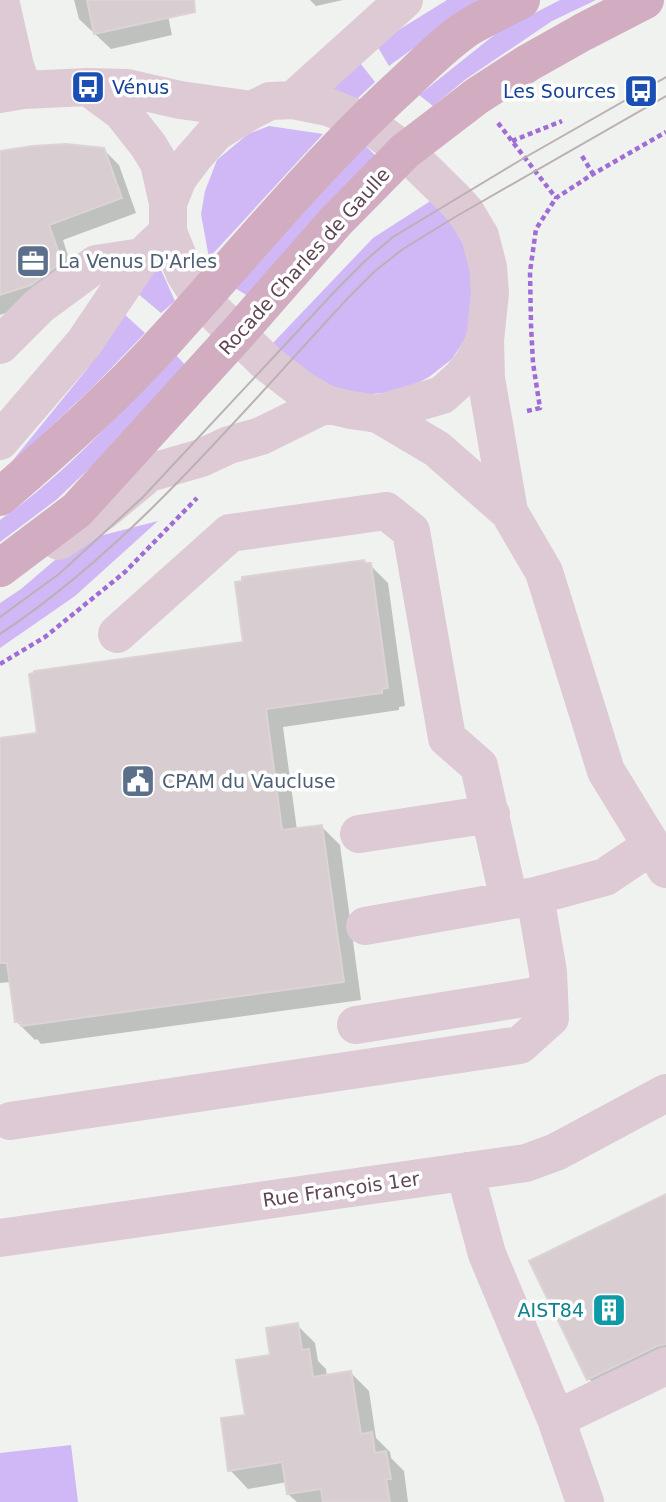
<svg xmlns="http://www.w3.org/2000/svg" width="666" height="1502" viewBox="0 0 666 1502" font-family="'DejaVu Sans',sans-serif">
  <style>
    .green { fill: #cfb8f5 }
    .shadow { fill: #0003 }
    .building { fill: #d8ced1; stroke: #dcd3d5; stroke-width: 2 }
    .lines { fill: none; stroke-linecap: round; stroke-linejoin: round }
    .path { stroke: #a06cd7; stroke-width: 4.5; stroke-dasharray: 5 3.5; stroke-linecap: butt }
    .minor { stroke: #decad5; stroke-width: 38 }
    .major { stroke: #d2acc0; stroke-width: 38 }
    .tram { stroke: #bbb1b5; stroke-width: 2 }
    .labels { text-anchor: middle; stroke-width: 7; stroke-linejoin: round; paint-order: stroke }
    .transit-label { font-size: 19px; fill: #164399; stroke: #fff; text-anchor: start }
    .service-label { font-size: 19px; fill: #4e5e75; stroke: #fff; text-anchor: start }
    .street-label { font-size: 19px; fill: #5f4553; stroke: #fff }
    .culture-label { font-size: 19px; fill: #0d838f; stroke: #fff; text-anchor: end }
  </style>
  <rect width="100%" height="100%" fill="#eff2ef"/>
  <path class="green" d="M447,0h33l-91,66 -13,-22z
    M560,0h36l-44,21 -86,58 -33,27 -14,-11 79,-63z
    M357,59l18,23 -18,17 -39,-12z
    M269,126l54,8 -114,124 -8,-44 4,-23 12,-31 31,-26z
    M365,145l12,12 -129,139 -13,-8z
    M432,200l23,28 10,17 6,18v58l-6,18 -13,20 -23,18 -21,11 -24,5 -24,2 -43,-11 -45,-40 101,-106z
    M157,261l18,40 -14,12 -24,-20z
    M123,313l22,20 -50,52 -90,85 82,-101z
    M176,355l11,12 -57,63 -74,70 -56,42v-22c66,-46 120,-108 176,-165z
    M158,521l-83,75 -75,52v-45l21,-14 55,-47z
    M71,1445l7,57h-78v-49z"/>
  <path class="shadow" d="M74,0h103l-9,16 4,19 -61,14 -32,-30z
    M310,0h33l-27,6z
    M104,150l15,15 17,48 -73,27 12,38 -29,21 -46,16v-162z
    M366,565h4l18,18 17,123 -6,1v3l-116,17 14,103 24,-4 19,19 21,155 -320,44 -4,-5 -2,1 -19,-19 -5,-39 -11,1v-243l39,-6 206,-91z
    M666,1199v164l-62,31 -15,-15z
    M297,1325l18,18 3,18 8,8 1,7 24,-3 18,18 7,47 14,14 1,6 13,13 4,31h-111l-9,-8 -1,-12 -39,7 -18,-19 17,-54 25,-59z"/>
  <path class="building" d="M87,0h107l1,12 -101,22z
    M66,144l38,4 18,50 -73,27 13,37 -31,23 -31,10v-144l33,-5z
    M364,560l1,3h6l17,125 -6,1v4l-116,16 16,121 40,-5 22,157 -323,44v-4h-6l-8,-59h-7v-225l37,-5 -8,-59 5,-1v-2l209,-29 -8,-60 7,-1v-4z
    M666,1194v150l-9,2 -70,34 -58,-119z
    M298,1323l4,27 7,-1 4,28 38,-6 10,63 11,-2 3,21 11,-2 5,28h-5l4,23h-67l-2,-13 -34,5 -5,-32 -54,9 -7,-53 24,-3 -9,-55 34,-5 -4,-27z"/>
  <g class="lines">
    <path class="path" d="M498,123l58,75
      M512,141l50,-20
      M582,156l11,18
      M527,411l13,-3 -7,-45 -2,-38 -1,-53 6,-43 20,-31 37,-24 73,-42
      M0,664l45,-27 80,-65 72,-74"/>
    <path class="minor" d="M0,0l15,66 8,24
      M88,87l34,25 26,33 11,18 9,40
      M0,94l23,-4 65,-3 39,1 53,12 72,10
      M293,100l111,-100
      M485,340l-12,23 -12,15 -19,17 -64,19 -27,-4 -25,-6 -24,-14 -35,-27 -66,-64 -16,-25 -17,-42v-29l10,-25 15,-20 23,-26 36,-22 18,-9 23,-1 35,7 36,14 41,30 49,48 11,12 15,25 8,31 2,26 -5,47 1,38 23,134
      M0,345l39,-39 57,-42 46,-7
      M378,414l59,35 72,63 35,60 62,199 60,98
      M0,441l84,-98 58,-86 26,-25
      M59,541l44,-30 46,-38 52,-15 28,-13 32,-9 65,-32
      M117,634l113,-101 156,-22 25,20 36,207 32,28 30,134
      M359,834l132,-20
      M365,926l170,-30 70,-19 46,-31
      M356,1025l193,-31
      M10,1121l510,-76 30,-27 -2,-46 -13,-76
      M467,1171l3,20 17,63 69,165 29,83
      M0,1238l526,-75 30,-11 110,-59
      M556,1419l110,-53"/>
    <path class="major" d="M0,497c59,-51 117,-103 169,-161 75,-83 146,-170 228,-246 23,-21 46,-46 72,-63 17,-10 35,-18 52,-27
      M0,568l77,-58 161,-177 98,-112 69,-70 72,-55 51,-33 55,-31 62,-32"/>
    <path class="tram" d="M0,617l59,-43 84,-77 195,-209 28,-28 27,-23 131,-79 142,-81
      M0,634c133,-88 240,-220 348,-336l27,-27 28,-22 52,-32 211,-121"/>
  </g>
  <defs>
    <g id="bus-square" transform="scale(1.75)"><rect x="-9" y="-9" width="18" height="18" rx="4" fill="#1a4fb4" stroke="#fff"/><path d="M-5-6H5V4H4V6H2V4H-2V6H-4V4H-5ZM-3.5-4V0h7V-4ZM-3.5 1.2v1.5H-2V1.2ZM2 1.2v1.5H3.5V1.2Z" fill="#fff"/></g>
    <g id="office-square" transform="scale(1.75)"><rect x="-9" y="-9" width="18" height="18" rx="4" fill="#5c6f8a" stroke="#fff"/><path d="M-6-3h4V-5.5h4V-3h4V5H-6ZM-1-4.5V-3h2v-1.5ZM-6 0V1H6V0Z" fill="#fff"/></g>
    <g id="civic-square" transform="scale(1.75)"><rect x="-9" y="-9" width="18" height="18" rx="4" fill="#5c6f8a" stroke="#fff"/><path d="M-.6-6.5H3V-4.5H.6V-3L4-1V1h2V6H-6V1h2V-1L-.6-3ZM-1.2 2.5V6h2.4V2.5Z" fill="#fff"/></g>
    <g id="building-square" transform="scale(1.75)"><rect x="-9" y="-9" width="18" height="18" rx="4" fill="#0f9aa8" stroke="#fff"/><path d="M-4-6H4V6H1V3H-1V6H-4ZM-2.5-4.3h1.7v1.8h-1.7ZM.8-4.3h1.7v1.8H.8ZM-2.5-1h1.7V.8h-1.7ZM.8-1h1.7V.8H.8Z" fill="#fff"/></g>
  </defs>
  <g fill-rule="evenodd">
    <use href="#bus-square" x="88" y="87"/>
    <use href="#bus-square" x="641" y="91"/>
    <use href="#office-square" x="33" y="261"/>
    <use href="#civic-square" x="138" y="781"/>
    <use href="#building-square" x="609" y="1310"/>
  </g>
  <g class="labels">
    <g class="transit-label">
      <text x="112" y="94">Vénus</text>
      <text x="616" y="98" text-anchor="end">Les Sources</text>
    </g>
    <g class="service-label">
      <text x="58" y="268">La Venus D'Arles</text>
      <text x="162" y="788">CPAM du Vaucluse</text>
    </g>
    <g class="street-label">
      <text transform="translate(304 261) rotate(-48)" y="7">Rocade Charles de Gaulle</text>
      <text transform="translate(341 1189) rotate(-8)" y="7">Rue François 1er</text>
    </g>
    <g class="culture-label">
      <text x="584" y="1317">AIST84</text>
    </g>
  </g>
</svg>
